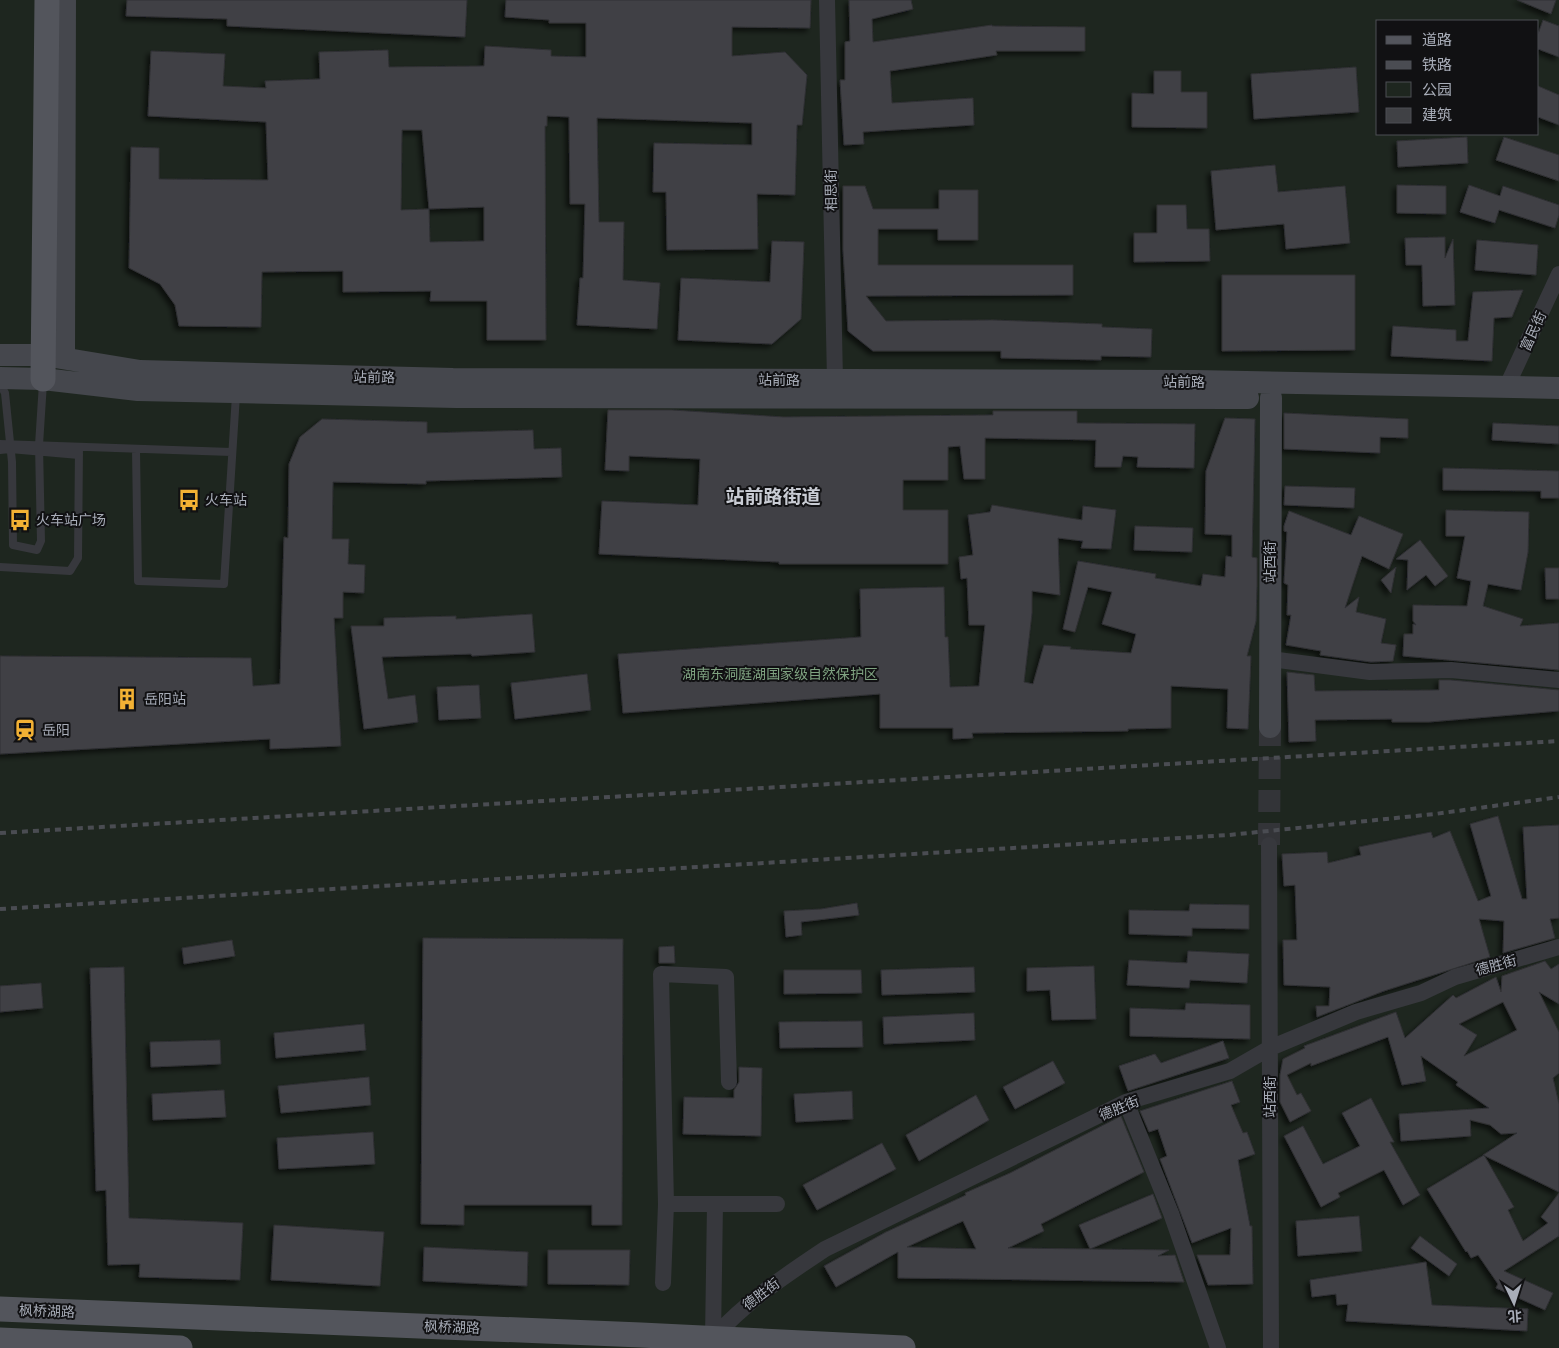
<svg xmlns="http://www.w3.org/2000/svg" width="1559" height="1348" viewBox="0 0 1559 1348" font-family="Overpass,'Noto Sans SC',sans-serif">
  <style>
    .green { fill: #1e261f; fill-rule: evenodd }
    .building { fill: #404145; stroke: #303034; fill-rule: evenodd; filter: url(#shadow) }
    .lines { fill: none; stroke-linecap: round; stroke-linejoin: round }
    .secondary-tunnel { stroke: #333438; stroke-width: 22; stroke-dasharray: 22 11; stroke-linecap: butt }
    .lane { stroke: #37383d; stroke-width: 8 }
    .street { stroke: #37383d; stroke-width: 16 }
    .secondary { stroke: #45474d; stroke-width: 22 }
    .primary { stroke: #53555c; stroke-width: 25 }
    .rail { stroke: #4a4c52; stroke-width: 4; stroke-dasharray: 6 5; stroke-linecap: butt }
    .labels { text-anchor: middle; stroke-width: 4; stroke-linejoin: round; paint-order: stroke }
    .street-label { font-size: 14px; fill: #a8adb8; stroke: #111113 }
    .poi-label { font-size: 14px; fill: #a8adb8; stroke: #111113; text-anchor: start }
    .park-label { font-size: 14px; fill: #7fa381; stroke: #111113 }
    .district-label { font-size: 19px; font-weight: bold; fill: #c9ccd4; stroke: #111113 }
  </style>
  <defs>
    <filter id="shadow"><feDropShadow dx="-3.5" dy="3.5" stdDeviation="2.5" flood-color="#0009"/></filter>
  </defs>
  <rect width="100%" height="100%" fill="#161618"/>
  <path class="green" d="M0,0h1559v1348h-1559zM1378,21h160v113h-160z"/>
  <path class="building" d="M127,0h340l-2,37 -238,-11v-7l-101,-3z
    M506,0h305l-1,28 -78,-1v29l53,-4 22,23 -5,50h-5l-2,70 -38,-1 1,55 -91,1 -1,-58h-13l1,-49 98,2v-22l-155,-5 2,104h25l-1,58 37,3 -3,46 -80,-4 3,-47h3l2,-74h-15l-1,-87 -22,-1v10h-2l1,214h-59v-39h-57l1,-10 -88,1v-21l-81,1 -1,55 -82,-1 -4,-21 -15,-21 -31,-16 2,-121 28,1v31l109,1 -2,-58 -118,-6 3,-65 74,3 -2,32 43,2 -1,-7 55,-2 -1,-27 69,-2 1,17 95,-1 1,-20 66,4v6l35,1v-34h-37v-3l-44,-3zM402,130h20l7,79 -28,1zM484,207v34l-54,1 -1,-33z
    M849,0h62l2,9 -41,10 1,23 119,-17v1l93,1v24h-89l1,4 -107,16 2,32 81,-5 1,27 -111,7 1,12 -20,1 -4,-65h5v-38l5,-1z
    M1517,0h39l-5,14z
    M1543,20l16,6v31l-21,-8v-15z
    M1356,67l3,45 -105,7 -3,-45z
    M1154,71h27v21h26v36l-75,-1v-34l22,1z
    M1538,86l21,9v30l-21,-8z
    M1467,137l1,26 -70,4 -1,-26z
    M1504,137l55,18v26l-63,-21z
    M1275,165l3,27 67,-6 5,57 -64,6 -2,-25 -68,6 -5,-59z
    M1397,185l49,1v28l-49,-1z
    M1469,185l31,11 3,-10 56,19v10l-4,13 -56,-18 -4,13 -35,-11z
    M843,186h22l8,23h66v-19h39v50h-40v-11h-60v36h195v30l-207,1 20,25 107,-1 109,4v3l50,2 -1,28 -50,-1v4l-100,-2v-7h-128l-25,-20 -5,-81z
    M1157,205h29l1,24h22l1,32 -76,1v-29h23z
    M1445,237v21l8,-19 2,66 -32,1 -1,-41h-16l-1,-27z
    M1477,240l61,5 -2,30 -61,-5z
    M772,241l32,1 -3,77 -29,25 -94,-4 3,-62 89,4z
    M1222,275h133v75l-133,1z
    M1523,290l-11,27 -18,1 -2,43 -101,-5 2,-30 63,4v11h12l5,-49z
    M608,410h64l112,7 209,-2v-4h84v12l118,1 -1,44 -57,-1 1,-10 -15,-1 -2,11h-26l1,-27 -111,-2v41h-21l-4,-33 -12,1v33h-45v30h45v54h-169v-2l-180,-8 3,-53 96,4 2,-46 -71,-3v15l-24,-1z
    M1284,413l124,6v19l-28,-1v16l-96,-4z
    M1225,418l30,1 -3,138 5,1v28l-1,35 -9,35h4l-3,73 -21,-1 1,-39 -57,-3v42l-43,1v2l-156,2 1,5 -20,1v-11h-73v-34l-257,19 -5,-59 243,-17 -1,-48 84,-2 1,50h3l2,50 29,-1 6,-61h-16l-2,-47 -6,1 -2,-22 14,-2 -5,-40 22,-3 2,-7 90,15 1,-14 33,4 -5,39 -30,-1 2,-7 -25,-3 2,57 -28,-4v22l-8,69 9,2 11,-39 27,2 -1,2 61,4 5,-19 -34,-10 10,-32 -24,-5 -13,45 -12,-3 15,-68 78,13 -1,4 46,8 2,-12 22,3 1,-21 6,1v-22l-27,-1 1,-63z
    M322,419l105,3v11l106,-3 1,19 27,-1 1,29 -136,4v3l-93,-2 -1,57h17l-1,25 17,1 -1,28 -21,-1v26h-9l7,128 -71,3v-10l-270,15v-98l251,2 2,28 27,-2 4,-147 4,1 1,-74 11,-27z
    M1493,423l66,3v18l-67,-4z
    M1443,468l116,3v27h-18v-7l-98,-1z
    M1285,486l70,2 -1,20 -70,-3z
    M1446,510l83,2 -1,40 -7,38 -33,-6 -5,22 40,13 -3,7 39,-3v47l-156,-14 1,-22h9v-10l3,1 -3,-4v-16l54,1 4,-25 -14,-3 8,-42h-19z
    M1289,511l62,24 8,-19 44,18 -14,35 -27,-13 -17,52 14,-11 -3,15 30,7 -5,24 15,2 -3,16 -22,1 -51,-7 1,-4 -35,-6 5,-30h-4l1,-30 -4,-2 3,-51 -3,-1v-5z
    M1135,526l58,2 -1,24 -58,-2z
    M1420,540l28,36 -13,10 -9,-11 -19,15 1,-30 -12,-1z
    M1396,567l-5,26 -10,-13z
    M1545,568h14v31h-13z
    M532,614l3,38 -63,4 -1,-2 -89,3 6,42 27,-4 3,27 -54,7 -13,-103h33v-8l72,-2v3z
    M1287,672l27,3 1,16 124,-1v-10h12l108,10v21l-130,11h-37v-3l-77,1 1,21 -27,1z
    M587,674l4,36 -76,9 -4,-36z
    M479,685l2,33 -42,2 -2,-33z
    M1498,816l24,83h5l-4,-72 36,-2v93l-9,1 5,19 -52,15 1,-32 -25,-2 11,38 -106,34 -67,26 -1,-11h13l1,-19 -46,-2 -1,-45h14l-2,-55 -11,1 -2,-32 45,-2 1,11 33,-8 -2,-8 72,-15 2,6 17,-7 28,70 13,-5 -21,-72z
    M857,903l2,12 -58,7 1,13 -16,2 -2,-26 37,-2z
    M1190,904l59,1v24l-57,-1v8l-63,-2v-24l60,1z
    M423,938l200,1 -1,286h-30v-20h-128v20l-43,-1z
    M232,940l3,16 -51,8 -2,-16z
    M674,946l1,17h-16v-16z
    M1188,951l61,3 -2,29 -57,-3 -1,8 -62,-3 2,-25 58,3z
    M1545,961l6,8 8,-5v40l-20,-12 20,40v41l-6,5 6,26v88l-76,-37 34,-22 -16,1 -11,-9 -20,-5 1,16 -70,5 -2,-27 90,-6 -33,-23 2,-3 -37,-26 5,25 -24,4 -14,-48 -77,29v-3l-24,12 10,20 4,-2 10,18 -21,11 -10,-20v-27l3,-16 22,-11 -1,-2 92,-34 9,26 48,-43 3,3 40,-21 5,15 1,-16zM1503,1002l14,28 -53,26 13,-21 -18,-11z
    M1094,966l2,53 -44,1 -2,-30 -23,1v-23z
    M124,967l5,251 114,5 -3,57 -101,-3 1,-13 -32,1 -2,-75 -10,1 -6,-223z
    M974,967l1,25 -93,3 -1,-25z
    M784,970h77l1,23 -78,1z
    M41,983l2,25 -43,4v-26z
    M1186,1003l64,2v34l-120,-3v-28l55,2z
    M974,1013l1,27 -91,4 -1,-27z
    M862,1021l1,26 -83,1 -1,-26z
    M364,1024l2,26 -90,8 -2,-25z
    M220,1040l1,24 -70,3 -1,-25z
    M1223,1041l6,17 -101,33 -9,-25 36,-12 6,9z
    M1053,1061l12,22 -50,26 -12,-22z
    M739,1067l23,1 -1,68 -78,-2 1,-37 50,1v-8l5,-8z
    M369,1077l2,28 -90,8 -3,-27z
    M1232,1081l8,21 -9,3 12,28 4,-1 8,22 -17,6 12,66h2l1,58 -45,1 -11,-30h33l1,-27 -39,15 -32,-84 7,-3 -9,-27 -9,3 -9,-21z
    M224,1090l2,27 -73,3 -1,-26z
    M852,1091l1,28 -57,3 -2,-28z
    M976,1095l13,25 -70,41 -13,-26z
    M1371,1098l23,44h-4l30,53 -17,10 -19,-35 -46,23 2,4 -19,10 -37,-71 19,-10 20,38 37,-18 -18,-33z
    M1121,1116l23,56 -103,52 3,7 -36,17 161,2 -11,6 17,-1 9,27 -286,-4v-26l-62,35 -12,-21 62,-34 80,-37 -1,-2 45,-20zM963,1221l13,28 -69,-2z
    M373,1132l2,32 -96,5 -2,-31z
    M882,1143l14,26 -79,41 -14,-25z
    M1484,1155l30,52 -6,3 15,31 25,-18 -7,-6 18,-24v43l-55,35 49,22 -8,17 -49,-22 2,-4 -20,-29 -7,3 -4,-7 -1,1 -39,-63z
    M1153,1194l9,24 -72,31 -11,-24z
    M1359,1216l3,35 -64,5 -2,-35z
    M274,1225l110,7 -4,54 -109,-6z
    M1420,1236l37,28 -8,12 -38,-28z
    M424,1247l104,5 -1,34 -104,-5z
    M548,1250h82l-1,35 -81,-1z
    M1426,1262l6,43 96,4 -1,22 -181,-10 2,-17 -11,1 -1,-11 -24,3 -2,-17z"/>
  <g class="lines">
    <path class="secondary-tunnel" d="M1269,845l1,-118"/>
    <path class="lane" d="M0,384l5,9 7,69 1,83 24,5 4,-9 -2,-96 4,-62
      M0,444l231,8
      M0,450l10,-1 69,6
      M136,450l2,131 86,3 12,-189
      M0,567l70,4 8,-13 1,-110"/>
    <path class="street" d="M827,0l8,380
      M1506,388l53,-114
      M1270,659l100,13 81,-2 108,10
      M1269,845l2,503
      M1126,1102l45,111 47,135
      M666,1204l-5,-230 65,3 3,105
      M663,1283l3,-79h111
      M713,1338c34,-37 70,-61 112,-89l301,-147 104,-31 40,-23 86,-36 65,-19 34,-16 104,-30
      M713,1338l2,-134"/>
    <path class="secondary" d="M0,355h43l97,16 313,8 742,2 364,7
      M64,358l1,-358
      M0,378l43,1 95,11 318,7 792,1
      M1270,727l1,-329"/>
    <path class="primary" d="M43,379l4,-379
      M0,1309l641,26 262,13
      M0,1340l180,8"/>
    <path class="rail" d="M0,833l1559,-92
      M0,909l1229,-74 206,-21 124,-17"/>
  </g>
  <defs>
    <g id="bus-bare" transform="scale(1.725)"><path d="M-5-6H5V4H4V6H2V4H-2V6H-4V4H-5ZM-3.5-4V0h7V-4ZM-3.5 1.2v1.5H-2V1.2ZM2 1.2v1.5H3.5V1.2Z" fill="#f2b134" stroke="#111113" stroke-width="2.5" paint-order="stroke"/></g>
    <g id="building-bare" transform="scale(1.725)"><path d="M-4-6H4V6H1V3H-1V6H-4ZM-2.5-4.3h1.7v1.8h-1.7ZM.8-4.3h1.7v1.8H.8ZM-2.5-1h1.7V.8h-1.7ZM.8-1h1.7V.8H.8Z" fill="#f2b134" stroke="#111113" stroke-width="2.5" paint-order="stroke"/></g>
    <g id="station-bare" transform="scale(1.725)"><path d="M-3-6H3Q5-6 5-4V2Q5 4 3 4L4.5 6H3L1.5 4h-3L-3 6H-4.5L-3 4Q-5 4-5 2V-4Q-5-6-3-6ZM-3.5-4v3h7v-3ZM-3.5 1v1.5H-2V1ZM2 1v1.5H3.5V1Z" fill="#f2b134" stroke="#111113" stroke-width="2.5" paint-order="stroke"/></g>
  </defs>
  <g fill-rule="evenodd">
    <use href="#bus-bare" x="189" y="500"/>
    <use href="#bus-bare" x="20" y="520"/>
    <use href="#building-bare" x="127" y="699"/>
    <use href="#station-bare" x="25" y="730"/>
  </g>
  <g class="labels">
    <g class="street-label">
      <text transform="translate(831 190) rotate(-91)" y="5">相思街</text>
      <text transform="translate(1533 331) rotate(-65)" y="5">富民街</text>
      <text transform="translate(374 377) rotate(1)" y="5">站前路</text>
      <text x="779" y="385">站前路</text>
      <text x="1184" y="387">站前路</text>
      <text transform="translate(1270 562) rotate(-90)" y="5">站西街</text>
      <text transform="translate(1496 965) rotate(-15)" y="5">德胜街</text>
      <text transform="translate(1270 1097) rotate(-90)" y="5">站西街</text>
      <text transform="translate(1119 1108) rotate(-22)" y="5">德胜街</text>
      <text transform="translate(761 1294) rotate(-37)" y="5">德胜街</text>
      <text transform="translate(47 1311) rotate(2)" y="5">枫桥湖路</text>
      <text transform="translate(452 1327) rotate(2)" y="5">枫桥湖路</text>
    </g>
    <g class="poi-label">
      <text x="205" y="505">火车站</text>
      <text x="36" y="525">火车站广场</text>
      <text x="144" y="704">岳阳站</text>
      <text x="42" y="735">岳阳</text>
    </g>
    <g class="park-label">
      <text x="780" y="679">湖南东洞庭湖国家级自然保护区</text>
    </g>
    <g class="district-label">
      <text x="773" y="503">站前路街道</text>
    </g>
  </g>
  <rect x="1376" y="20" width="162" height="115" fill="#111113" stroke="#4d4f55"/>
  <rect x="1386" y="36" width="25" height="8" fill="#53555c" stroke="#4d4f55"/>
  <text x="1422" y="45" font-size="15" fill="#a8adb8">道路</text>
  <rect x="1386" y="61" width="25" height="8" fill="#4a4c52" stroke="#4d4f55"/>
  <text x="1422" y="70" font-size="15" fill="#a8adb8">铁路</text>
  <rect x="1386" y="82" width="25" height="15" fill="#1e261f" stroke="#4d4f55"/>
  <text x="1422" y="95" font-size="15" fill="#a8adb8">公园</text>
  <rect x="1386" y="108" width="25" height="15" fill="#404145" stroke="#4d4f55"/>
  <text x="1422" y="120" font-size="15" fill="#a8adb8">建筑</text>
  <g transform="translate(1514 1303) rotate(176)" stroke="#111113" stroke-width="4" paint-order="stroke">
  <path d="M0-4L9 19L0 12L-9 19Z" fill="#a8adb8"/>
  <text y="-8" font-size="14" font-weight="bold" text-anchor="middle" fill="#a8adb8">北</text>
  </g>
</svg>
